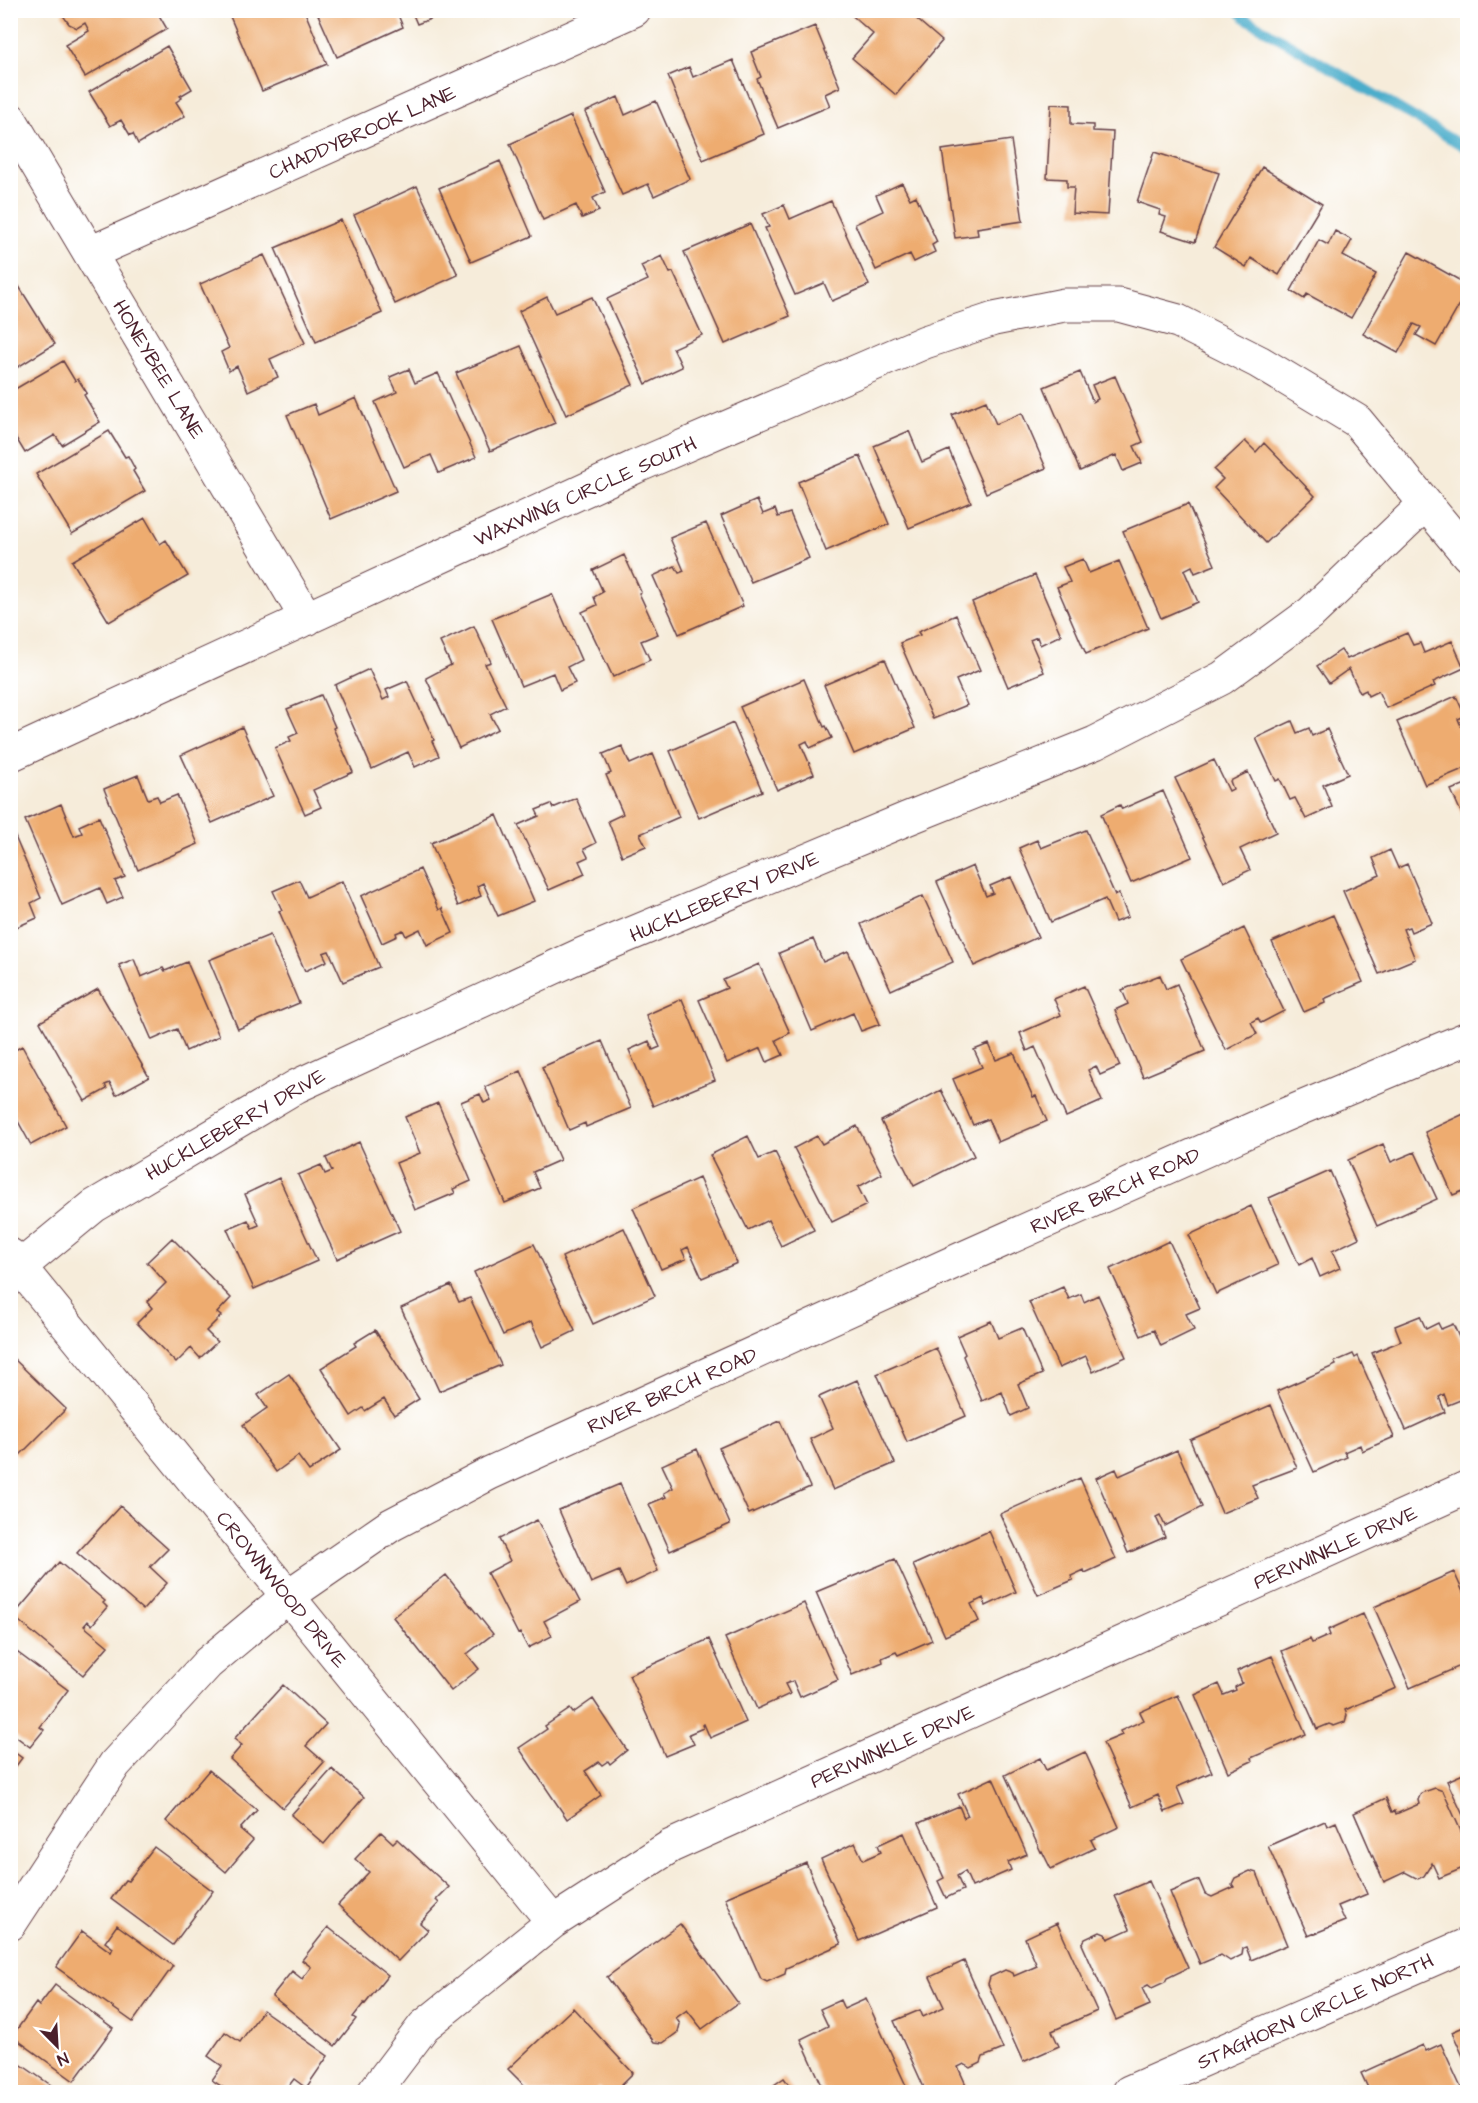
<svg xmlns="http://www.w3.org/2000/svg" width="1478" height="2103" viewBox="0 0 1478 2103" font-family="'Architects Daughter',sans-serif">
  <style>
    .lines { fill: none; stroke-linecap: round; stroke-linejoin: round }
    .stream { stroke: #4cadcb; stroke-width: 10 }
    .building { fill: #eeac6f }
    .minor-casing { stroke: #643e45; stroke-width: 35 }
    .minor { stroke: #fff; stroke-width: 33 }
    .labels { text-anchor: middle; stroke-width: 5; stroke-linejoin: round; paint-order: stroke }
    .street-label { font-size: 20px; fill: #4a1f2b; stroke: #fff }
  </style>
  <rect width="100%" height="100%" fill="#fff"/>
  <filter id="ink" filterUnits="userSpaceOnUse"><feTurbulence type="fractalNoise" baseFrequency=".0167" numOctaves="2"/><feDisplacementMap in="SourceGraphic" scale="12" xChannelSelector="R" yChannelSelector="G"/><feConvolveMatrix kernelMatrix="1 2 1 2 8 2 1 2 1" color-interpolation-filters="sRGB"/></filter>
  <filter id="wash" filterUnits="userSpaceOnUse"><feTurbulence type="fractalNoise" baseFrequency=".008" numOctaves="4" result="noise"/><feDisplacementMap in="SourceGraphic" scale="24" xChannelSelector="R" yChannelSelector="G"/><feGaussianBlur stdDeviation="1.35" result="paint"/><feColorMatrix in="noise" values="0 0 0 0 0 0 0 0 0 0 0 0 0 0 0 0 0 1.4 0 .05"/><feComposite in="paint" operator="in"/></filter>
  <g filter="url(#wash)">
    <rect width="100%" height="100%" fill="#f6ecda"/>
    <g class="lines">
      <path class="stream" d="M1238,10l7,8 223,131"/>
    </g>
    <g id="blocks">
      <path class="building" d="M64,10h92l11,19 -82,48 -20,-32 24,-14 -4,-8 -8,5 -8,-4 -7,-10z
        M237,10h67l23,54 -65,27 -33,-77z
        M316,10h80l7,17 -66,30z
        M411,10h43l-37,14z
        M846,10h60l36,31 -46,54 -44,-37 21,-24z
        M815,26l25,61 -15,7 5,12 -52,22 -21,-49 4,-2 -10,-25z
        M167,46l25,43 -12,7 2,2 -6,4 9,14 -47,28 -5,-10 -3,1 -9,-15 -11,6 -21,-34z
        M733,60l31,74 -61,26 -35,-84 21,-9 4,10z
        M618,97l7,18 31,-14 34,78 -36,17 -6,-12 -26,11 -37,-83z
        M1051,104l20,1v19l22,1v6l20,1 -5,83 -36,-2 2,-26h-7v-8l-20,-1z
        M571,116l34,76 -12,6 6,13 -17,7 -6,-13 -33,15 -33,-76z
        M1011,140l12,81 -46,7 1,7 -23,3 -13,-88z
        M1154,152l65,21 -24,69 -34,-11 5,-14 -7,-2 1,-5 -23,-8z
        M500,161l32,75 -61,26 -32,-74z
        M1262,167l60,37 -43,71 -28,-17 -5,9 -32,-20z
        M902,183l8,16 6,-3 21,46 -5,3 3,7 -21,10 -4,-8 -34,16 -21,-46 28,-13 -7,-16z
        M417,186l41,89 -63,29 -41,-89z
        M831,201l38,84 -37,16 -8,-18 -29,12 -30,-67 4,-1 -6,-13 21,-9 6,14z
        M341,220l41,93 -66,29 -41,-94z
        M750,224l40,92 -65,28 -41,-92z
        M1335,231l17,9 -9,16 33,18 -25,44 -44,-24 -3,5 -13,-8 28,-51 9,5z
        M1409,252l59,33v5l-32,56 -20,-11 5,-8 -7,-3 -16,29 -35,-19z
        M264,255l41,88 -35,16 8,18 -30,14 -11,-25 -8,5 -8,-19 8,-4 -29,-64z
        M662,256l8,17 3,-1 29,63 -29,13 9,19 -36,17 -39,-85 41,-19 -7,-14z
        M15,280l40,64 -45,28v-89z
        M547,297l8,16 37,-16 41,88 -67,30 -47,-104z
        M521,346l34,77 -65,28 -34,-78z
        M63,361l12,20 3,-2 9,14 -3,2 16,27 -38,23 -7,-10 -30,18 -12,-20 -3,1v-42z
        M409,369l6,14 23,-10 38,84 -37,16 -8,-18 -27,12 -29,-65 22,-10 -7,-15z
        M1080,372l13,30 5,-3 -6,-14 23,-9 28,66 -9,4 8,17 -19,8 -7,-16 -36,16 -36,-84z
        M356,398l40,93 -65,28 -44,-104 27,-11 4,11z
        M986,401l10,23 26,-11 24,55 -60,25 -34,-78z
        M109,431l16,26 3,-1 7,13 -2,2 12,20 -73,43 -36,-60z
        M909,431l13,31 27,-12 22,52 -62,26 -35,-82z
        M1245,441l11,11 8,-9 51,53 -49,47 -52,-55 9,-9 -9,-9z
        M860,456l29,68 -63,27 -28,-69z
        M757,500l6,14 12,-5 3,8 12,-4 19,45 -58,24 -30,-66z
        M1188,504l27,61 -20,8 -3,-7 -8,4 14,32 -37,16 -38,-87z
        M145,518l15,26 6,-4 22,36 -79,46 -37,-61z
        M706,523l37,83 -64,28 -26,-58 22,-10 4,7 5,-2 -14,-33z
        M624,555l17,37 -2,1 19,41 -17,7 9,19 -37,17 -31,-65 15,-7 -3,-8 9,-5 -10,-22z
        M1083,559l6,14 30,-12 29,67 -62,26 -29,-67 13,-5 -7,-15z
        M1035,575l26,60 -21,10 -3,-8 -7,3 14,32 -36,15 -36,-85z
        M552,594l29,66 -14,7 8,16 -15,7 -7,-17 -32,13 -29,-67z
        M956,615l24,55 -24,10 11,25 -34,14 -33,-76 20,-8 -2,-3z
        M474,626l17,36 -6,2 21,42 -16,8 8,15 -39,19 -33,-70 25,-13 -11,-23z
        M1407,633l6,12 7,-2 4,10 28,-12 12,27 -31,14 2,4 -49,22 -8,-17 -10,5 -2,-6 -6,3 -11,-24 -20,14 -12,-17 24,-16 6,9z
        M885,659l30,69 -61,26 -30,-69z
        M369,669l14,31 6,-3 -3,-7 21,-9 27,59 -2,1 7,15 -24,11 -7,-15 -36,17 -37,-84z
        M804,679l20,48 2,-1 6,12 -22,10 -3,-7 -6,3 13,30 -37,16 -37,-83z
        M321,695l14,32 -2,1 20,44 -40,18 8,17 -16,7 -30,-66 16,-7 -2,-4 9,-4 -11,-24z
        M1456,696l9,20 -7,3 3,7 7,-3v44l-43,18 -28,-63z
        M1292,721l5,12 12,-5 3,8 15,-7 21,45 -25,11 9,22 -26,12 -11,-21 -5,2 -10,-21 -4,2 -20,-43z
        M733,723l29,68 -63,27 -29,-67z
        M242,727l31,69 -61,27 -31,-68z
        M622,746l8,18 23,-10 26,63 -39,17 6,12 -24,10 -14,-35 15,-7 -17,-39 5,-2 -8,-19z
        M1214,760l15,31 4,-2 -3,-8 18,-9 28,60 -36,17 10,21 -26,12 -49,-104z
        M138,775l10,24 9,-3 3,6 17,-7 21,49 -60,26 -34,-81z
        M1468,783v45l-17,-38z
        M1163,791l29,66 -61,26 -30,-69 19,-9 2,4z
        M576,798l20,45 -12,6 4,8 -9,4 6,13 -36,16 -31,-65 21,-9 -3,-6 15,-6 2,4z
        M61,804l13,32 8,-3 -3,-7 20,-9 26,60 -10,4 8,16 -16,7 -7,-16 -38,17 -37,-85z
        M497,815l37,86 -36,15 -15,-33 -6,3 4,10 -23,10 -27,-63z
        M1086,830l29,65 4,-1 9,23 -13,5 -10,-23 -54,23 -32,-74 18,-8 4,8z
        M13,832l28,66 -10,5 6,15 -27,12v-97z
        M1390,850l8,18 9,-4 25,59 -21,9 -2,-5 -6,2 12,30 -36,15 -36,-83 37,-16 -7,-17z
        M973,866l13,30 7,-3 -3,-7 21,-9 27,60 -64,29 -37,-84z
        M420,869l19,41 3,-2 11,25 -26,12 -7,-16 -14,7 -3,-6 -7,3 1,3 -15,7 -21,-47z
        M299,880l8,17 35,-16 37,86 -36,15 -14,-31 -6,2 4,8 -22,10 -26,-60 3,-1 -9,-19z
        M923,896l30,66 -62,28 -30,-66z
        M1333,915l30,67 -39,17 1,4 -21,9 -32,-70z
        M1244,928l40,83 -23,12 -3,-5 -7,4 6,12 -31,16 -45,-91z
        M270,935l29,68 -61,26 -29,-69z
        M813,939l10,23 25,-11 32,73 -19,7 -8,-18 -41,18 -33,-78z
        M134,959l7,18 22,-9 2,3 22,-9 32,74 -33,15 -9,-22 -25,11 -33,-75z
        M759,964l31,69 -14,7 7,15 -16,7 -6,-14 -34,15 -28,-63 28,-12 -4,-8z
        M1160,975l6,14 11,-5 28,67 -62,26 -28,-67 13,-6 -6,-14z
        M1084,986l36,80 -20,9 -4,-9 -8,4 14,31 -36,16 -31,-70 -8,4 -7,-18 41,-18 -7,-16z
        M98,989l51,88 -33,18 -6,-12 -5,2 2,4 -22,12 -45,-79z
        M682,999l33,81 -62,26 -24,-56 20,-9 4,9 7,-3 -14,-32z
        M602,1041l29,67 -45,19 -1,-4 -16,7 -27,-63z
        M989,1044l7,16 18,-7 19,44 3,-1 11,25 -49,21 -10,-23 -15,6 -20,-46 29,-12 -8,-17z
        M22,1046l44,80 -35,19 -16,-29 -5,2v-65z
        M521,1071l39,89 -27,12 7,16 -35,15 -44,-101 19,-8 4,9 7,-3 -6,-13z
        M941,1090l33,66 -60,30 -33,-65z
        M438,1103l33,78 -18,8 2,4 -40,17 -19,-47 24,-10 -15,-36z
        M1468,1112v77l-15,6 -28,-63z
        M857,1126l25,48 -24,13 9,18 -35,17 -38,-74 23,-12 5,8z
        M748,1136l11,23 16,-7 39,78 -33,16 -13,-26 -20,10 -38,-75z
        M359,1142l41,89 -63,28 -39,-84 23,-10 4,9 7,-3 -6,-13z
        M1383,1144l8,18 24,-10 22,47 -60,27 -29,-66z
        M1330,1171l29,67 -27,13 8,17 -20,9 -8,-19 -13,7 -30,-67z
        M279,1178l38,83 -63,28 -27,-60 21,-9 4,8 7,-3 -14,-31z
        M699,1178l38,85 -35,15 -14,-31 -6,3 4,9 -25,10 -28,-61z
        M1251,1206l27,59 -62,29 -27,-59z
        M624,1228l31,68 -62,28 -31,-67z
        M172,1238l59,60 -14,15 4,3 -15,15 11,11 -17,16 -9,-10 -15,15 -39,-40 15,-15 -5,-6 19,-19 -19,-21z
        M1169,1241l31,67 -14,6 8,16 -33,16 -7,-16 -13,6 -31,-67z
        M534,1244l41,87 -33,16 -11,-25 -28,13 -29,-63z
        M451,1285l8,17 11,-4 31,67 -62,26 -38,-83z
        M1063,1287l6,12 12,-5 3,8 14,-7 28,62 -33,15 -7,-16 -27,12 -30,-66z
        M1420,1316l6,13 12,-6 3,6 12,-5 15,33v40l-20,8 -4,-11 -5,3 6,15 -39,18 -34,-77 29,-12 -6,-15z
        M991,1321l7,17 24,-10 20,46 -24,10 10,24 -17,8 -9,-24 -20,9 -19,-45 2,-2 -8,-18z
        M375,1330l44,69 -25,16 -10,-16 -19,12 -2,-3 -12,8 -30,-48 35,-22 -2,-3z
        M936,1348l30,68 -59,26 -30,-68z
        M1353,1354l2,4 3,-2 36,81 -32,14 -2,-6 -16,7 3,5 -33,15 -37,-81 59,-26 -2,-3z
        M13,1358l53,51 -47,47 -9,-9v-86z
        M289,1374l52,76 -32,21 -11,-15 -22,16 -33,-47 24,-17 -9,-13z
        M857,1380l38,83 -62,27 -23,-51 23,-11 -14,-31z
        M1271,1405l26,63 -45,17 6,13 -36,15 -32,-73z
        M780,1421l30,66 -61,27 -30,-66z
        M697,1449l33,75 -60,27 -21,-47 17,-7 -2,-4 9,-5 -11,-23z
        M1177,1450l25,57 -37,19 -5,-11 -4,2 9,20 -37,16 -32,-75 20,-9 3,7z
        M1080,1478l36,81 -31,14 -1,-3 -13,6 2,4 -35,15 -38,-81z
        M620,1484l38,87 -32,15 -7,-15 -28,12 -32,-73z
        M120,1506l48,43 -18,18 17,16 -24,27 -66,-57z
        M537,1520l43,82 -36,19 8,15 -24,12 -8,-15 -2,1 -31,-61 23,-12 -11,-22z
        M989,1531l27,61 -30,14 -3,-8 -12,6 8,17 -34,15 -32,-71z
        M895,1559l37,81 -34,15 -2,-3 -14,6 1,4 -31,13 -36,-83z
        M59,1562l46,39 -2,2 4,4 -15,18 -4,-4 -4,5 24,20 -25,29 -70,-59z
        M1454,1572l14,31v62l-3,-1 -55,24 -36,-81z
        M446,1575l47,59 -26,20 12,15 -28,22 -58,-74z
        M804,1603l34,77 -38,17 -7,-16 -8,3 5,10 -33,15 -32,-71z
        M1363,1614l33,74 -51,22 2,5 -2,7 -11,4 -5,-2 -12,5 -35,-78 28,-12 2,4 18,-8 -2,-5z
        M709,1639l37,83 -36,16 -6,-14 -2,1 1,3 -14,6 5,10 -29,12 -36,-81z
        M10,1647l58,43 -28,37 4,3 -14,17 -20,-15z
        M1272,1656l34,78 -55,24 1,3 -24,11 -33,-77 24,-11 5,11 12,-5 -1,-3 7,-4 -5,-12z
        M283,1685l43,39 -20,22 18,16 -41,46 -53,-49 12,-14 -8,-6z
        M1178,1695l34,77 -35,15 7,17 -19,8 -7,-17 -26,12 -29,-64 19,-8 -2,-4 24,-11 -4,-8z
        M593,1699l34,51 -17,14 -2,-3 -6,4 -3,-3 -14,9 16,24 -34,24 -48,-71 28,-19 -2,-3 25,-17 3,4z
        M10,1749l12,9 -12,16z
        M1085,1752l34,75 -28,13 4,8 -44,21 -9,-18 -1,1 -36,-77 35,-17 6,12z
        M332,1769l32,28 -40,47 -33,-29z
        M209,1770l48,40 -17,19 13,11 -27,32 -60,-51z
        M1468,1772v54l-21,-45z
        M993,1778l34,76 -19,8 3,8 -39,17 -7,-16 -8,5 6,14 -17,8 -8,-17 6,-3 -25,-55 40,-17 5,12 4,-2 -10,-22z
        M1435,1788l8,3 25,56v19l-29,12 -7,-15 -8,13 -6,3 -13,-7 -21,10 -30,-69 32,-15 6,14 3,-1 1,3 23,-10 -1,-4 3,-7z
        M1325,1821l2,5 9,-4 31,72 -29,12 7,15 -37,15 -40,-90z
        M381,1832l12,11 4,-4 52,48 -13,13 3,3 -19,20 8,7 -30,31 -60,-56 31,-33 -14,-13z
        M904,1833l33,74 -78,34 -38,-82 34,-16 8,17 18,-8 -3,-7z
        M154,1847l59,44 -40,54 -62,-46 14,-19 3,1z
        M806,1863l35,81 -55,24 -1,6 -18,8 -6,-3 -36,-81z
        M1250,1871l7,2 30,72 -36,15 -5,-13 -3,1 -1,7 -12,6 -9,-6 -21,9 -30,-72 29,-12 6,14 7,3 22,-10 -2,-3 3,-6z
        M1149,1881l39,87 -21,10 -2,4 -13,6 -4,-3 -6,3 8,17 -34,15 -34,-76 3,-5 15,-7 5,2 3,5 22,-10 -15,-33z
        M1057,1923l40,88 -45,20 7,15 -36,16 -35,-78 2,-7 15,-7 8,3 1,3 23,-10 -12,-28z
        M680,1924l58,79 -36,26 -15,-19 -11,8 4,6 -2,8 -15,11 -9,-1 -47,-65z
        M117,1925l56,41 -40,56 -77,-55 26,-36 29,21 2,-4 -8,-6z
        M328,1927l60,48 -23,29 -1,-1 -11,14 3,2 -21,27 -63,-50 20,-25 10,8 9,-12 -9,-7z
        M964,1961l39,88 -20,8 -2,6 -10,5 -7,-4 -6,3 9,20 -12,5h-29l-32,-71 26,-11 3,7 21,-10 -14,-30z
        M55,1985l58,43 -39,53 -62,-45 24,-33 3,3z
        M866,1999l43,93h-84l-24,-53 27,-13 -8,-17 20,-9 4,9z
        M573,2008l60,65 -11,11 1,5 -4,3h-15l-5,-5 -6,5h-62l-23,-23z
        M263,2010l65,46 -22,32 -12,-9 -10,13h-54l-18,-12 10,-14 -14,-10 17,-24 15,10z
        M1468,2025v42l-16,-35z
        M1441,2044l22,48h-93l-9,-19 62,-28 3,6z
        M10,2057l51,35h-51z
        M784,2078l10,14h-30z"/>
    </g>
  </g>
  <g filter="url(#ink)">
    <use href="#blocks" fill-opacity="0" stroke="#643e45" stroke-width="1.5"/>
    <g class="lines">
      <g class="minor-casing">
        <path id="minor" d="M10,119l297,500
          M90,253l544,-243
          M10,755l625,-288 290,-125 69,-23 70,-14h55l59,16 81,41 98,59 111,134
          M10,1255l543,667
          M10,1275l84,-69 203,-120 286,-132 323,-135 189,-76 127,-65 90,-66 113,-108
          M10,1924l105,-160 93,-101 80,-67 103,-71 99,-52 462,-210 330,-147 186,-78
          M374,2092l50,-66 129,-104 118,-76 797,-359
          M1129,2092l339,-148"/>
      </g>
      <use href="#minor" class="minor"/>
    </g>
  </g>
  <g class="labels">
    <g class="street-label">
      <text transform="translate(362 132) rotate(-24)" y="7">CHADDYBROOK LANE</text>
      <text transform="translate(159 369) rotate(59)" y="7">HONEYBEE LANE</text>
      <text transform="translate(585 491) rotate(-24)" y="7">WAXWING CIRCLE SOUTH</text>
      <text transform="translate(724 896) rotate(-23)" y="7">HUCKLEBERRY DRIVE</text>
      <text transform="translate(235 1124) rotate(-30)" y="7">HUCKLEBERRY DRIVE</text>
      <text transform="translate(1115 1190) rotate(-24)" y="7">RIVER BIRCH ROAD</text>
      <text transform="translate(672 1390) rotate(-24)" y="7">RIVER BIRCH ROAD</text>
      <text transform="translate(1335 1547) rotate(-24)" y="7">PERIWINKLE DRIVE</text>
      <text transform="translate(282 1589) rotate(51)" y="7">CROWNWOOD DRIVE</text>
      <text transform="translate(892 1746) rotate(-24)" y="7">PERIWINKLE DRIVE</text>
      <text transform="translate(1315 2011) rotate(-24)" y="7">STAGHORN CIRCLE NORTH</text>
    </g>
  </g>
  <rect width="1478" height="2103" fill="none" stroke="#fff" stroke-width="36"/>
  <g transform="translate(57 2046) rotate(156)" stroke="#ffffff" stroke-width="4.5" paint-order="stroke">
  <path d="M0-4.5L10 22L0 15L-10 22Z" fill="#4a1f2b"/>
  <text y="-9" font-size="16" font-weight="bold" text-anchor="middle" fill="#4a1f2b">N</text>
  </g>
</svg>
